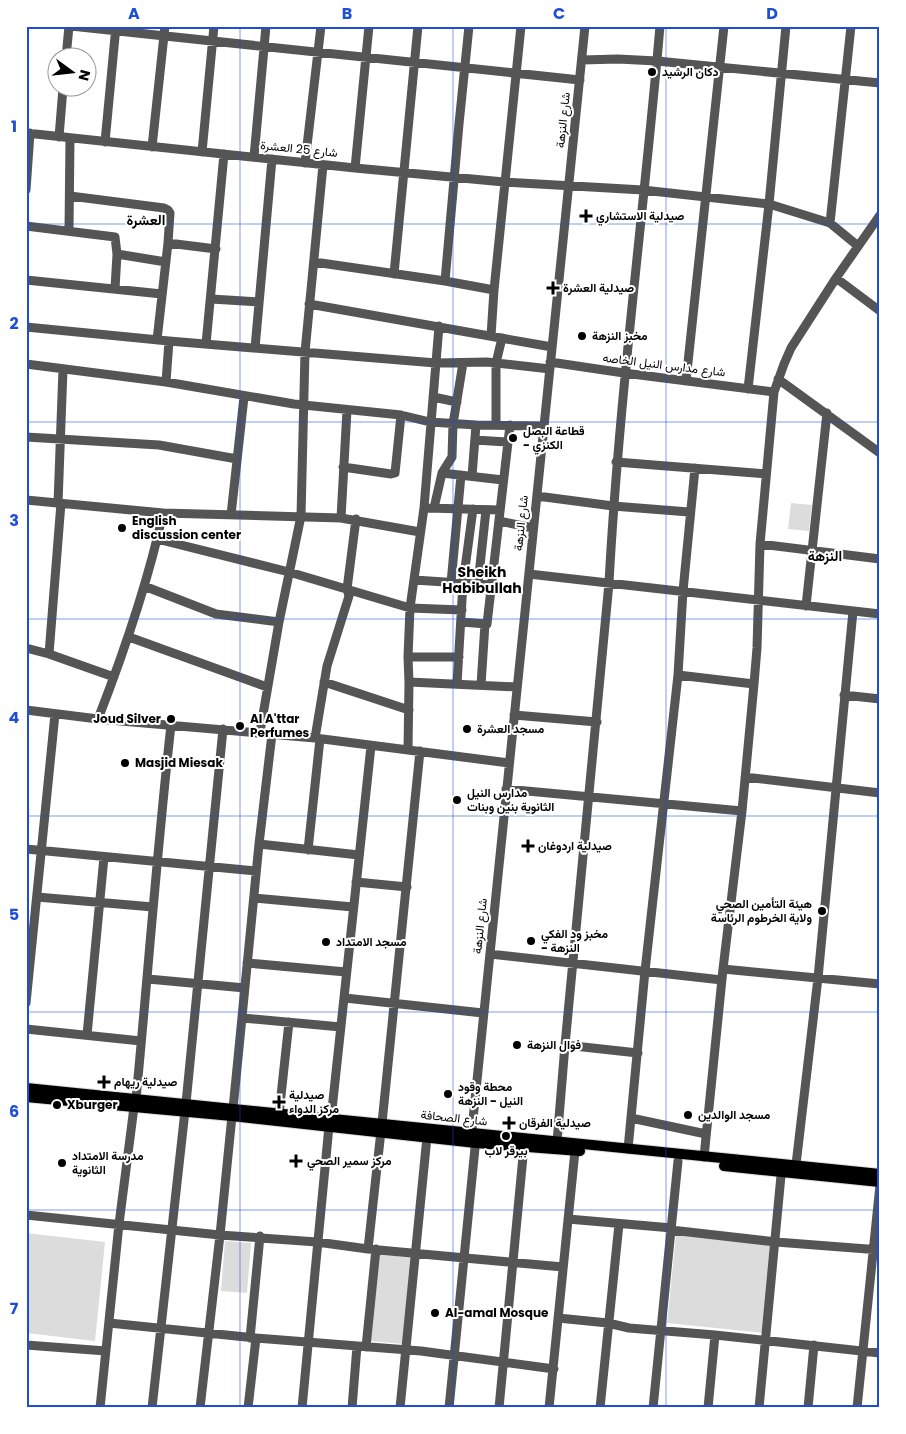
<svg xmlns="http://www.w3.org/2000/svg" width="906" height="1434" viewBox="0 0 906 1434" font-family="Poppins,Vazirmatn,sans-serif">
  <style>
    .green { fill: #dcdcdc }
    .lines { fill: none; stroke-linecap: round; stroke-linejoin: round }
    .major-casing { stroke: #dbdbdb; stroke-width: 12 }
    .minor { stroke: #555; stroke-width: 9 }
    .major { stroke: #000; stroke-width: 10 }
    .grid { fill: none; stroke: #1d4ed8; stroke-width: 1; stroke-opacity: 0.55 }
    .poi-dot { fill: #000; stroke: #fff; stroke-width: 2 }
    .labels { text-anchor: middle; stroke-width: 4; stroke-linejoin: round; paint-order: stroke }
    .poi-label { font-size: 12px; font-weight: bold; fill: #000; stroke: #fff; text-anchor: start }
    .street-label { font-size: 12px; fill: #000; stroke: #fff }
    .neighbourhood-label { font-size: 14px; font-weight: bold; fill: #000; stroke: #fff }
    .neatline { fill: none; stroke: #1d4ed8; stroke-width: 2 }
    .grid-label { font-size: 16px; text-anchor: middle; font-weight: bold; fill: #1d4ed8 }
  </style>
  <rect width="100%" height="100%" fill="#fff"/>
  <path class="green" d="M791,503l21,2 -3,26 -21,-2z
    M26,1233l79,9 -10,99 -69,-8z
    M676,1235l97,8 -9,90 -97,-10z
    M225,1241l26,2 -4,50 -26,-2z
    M378,1254l34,4 -8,86 -35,-3z"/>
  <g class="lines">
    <g class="major-casing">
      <path id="major" d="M26,1088l854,86
        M26,1097l206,19 244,27 104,8
        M724,1166l156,16"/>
    </g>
    <path class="minor" d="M71,26l509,54
      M66,58l3,-32
      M582,60l36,-1 39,2 223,22
      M26,133l329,35 149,14 139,8 126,14 61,19 28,23
      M59,137l4,-49
      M105,142l11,-116
      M152,147l13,-121
      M202,152l12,-126
      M254,157l12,-131
      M305,163l16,-137
      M355,168l14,-142
      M26,190l4,-57
      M70,196l94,12 4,2 2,3 -2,30 -11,97
      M830,223l21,-197
      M26,226l89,11 2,17 -2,35
      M69,230l1,-92
      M168,243l48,6
      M117,254l49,8
      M314,262l131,19 49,9
      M394,274l24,-248
      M836,278l44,33
      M26,280l136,14
      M445,281l14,-157 10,-98
      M211,299l48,3
      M309,304l243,43
      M26,327l143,14 267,22 51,-1 63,7
      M491,336l3,-46 27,-264
      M206,344l18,-190
      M255,348l17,-189
      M550,362l74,11 150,19
      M26,364l140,18 128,22 107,11 29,7 46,3 68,1
      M778,379l102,74
      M686,381l38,-355
      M166,382l3,-41
      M748,389l21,-185 17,-178
      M433,397l24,5
      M496,425v-62l6,-25
      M26,437l133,8 78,14
      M475,440l32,2
      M616,462l150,12
      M343,467l48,7 4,-1 6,-58
      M442,473l61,7
      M472,476l4,-51
      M537,496l76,10 76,6
      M26,500l137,13 178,5 79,14
      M58,503l5,-134
      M428,508l72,2
      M434,508l8,-35 10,-16 1,-33 10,-61
      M231,515l13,-118
      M341,518l6,-108
      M499,521l34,7
      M157,539l132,33 121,36 52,2
      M760,544l120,15
      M529,574l351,40
      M414,580l77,5
      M451,583l10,-108
      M478,584l8,-74
      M144,586l72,28 63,8
      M806,606l21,-193
      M461,622l26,2 23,-199
      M129,637l138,50
      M26,648l23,6 65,23
      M49,654l12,-151
      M408,657h51
      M678,675l76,9
      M324,682l85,28
      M409,682l108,5
      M457,684l6,-101 10,-74
      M481,685l4,-61
      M844,695l36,4
      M26,710l72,9 217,19 194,25
      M514,715l83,7
      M98,719c26,-67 50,-136 65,-206
      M260,732l19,-110 22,-106 4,-164 18,-187
      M315,738l12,-72 22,-70 -2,-7 9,-70
      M408,750l1,-68 -1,-25 2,-49 14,-100 15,-182
      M745,777l135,16
      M506,789l236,22
      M259,844l100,11
      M26,849l230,22
      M308,850l12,-111
      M356,882l51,5
      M37,897l116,10
      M254,898l99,9
      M490,954l232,26
      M247,963l99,9
      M723,969l157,15
      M148,979l97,9
      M345,998l138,15
      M26,1003l29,-289
      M243,1018l98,9
      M26,1029l115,12
      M87,1035l17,-178
      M565,1045l73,8
      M136,1099c12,-125 21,-249 35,-374
      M186,1103l37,-374
      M233,1109l26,-265 13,-110
      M279,1114l10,-92
      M631,1118l75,16
      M331,1119l40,-373
      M382,1123l38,-372
      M471,1139l114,-1113
      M557,1142l8,-97 44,-462c10,-187 35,-371 51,-557
      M628,1149l17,-178 33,-296 5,-84 12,-123
      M704,1157l19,-188 19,-158 12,-127 3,-36 3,-104 14,-152 10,-28 7,-16 45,-70 44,-63
      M795,1173l23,-195 35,-367
      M26,1215l194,20 97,7 51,7 195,18
      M568,1219l104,9
      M671,1230l105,12 104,8
      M368,1249l13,-118
      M558,1318l50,5 21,5 86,7 165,18
      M109,1323l147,15 165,13 133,18
      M250,1338l10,-102
      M26,1345l80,6
      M366,1347l10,-98
      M100,1408l19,-184 15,-117
      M152,1408l33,-297
      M200,1408l20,-173 12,-119
      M248,1408l8,-70
      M302,1408l27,-282
      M352,1408l5,-62
      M400,1408l27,-271
      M449,1408l27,-270
      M499,1408l25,-262
      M549,1408l26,-257
      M600,1408l19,-184
      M653,1408l25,-247
      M708,1408l7,-73
      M759,1408l23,-243
      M808,1408l6,-63
      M857,1408l23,-223"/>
    <use href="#major" class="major"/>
  </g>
  <path class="grid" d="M240,26v1382M453,26v1382M666,26v1382M26,224h854M26,422h854M26,619h854M26,816h854M26,1012h854M26,1210h854"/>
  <g class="poi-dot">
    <circle cx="652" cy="72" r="5"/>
    <path d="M583.5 208.5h5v5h5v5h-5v5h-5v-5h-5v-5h5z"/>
    <path d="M550.5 280.5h5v5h5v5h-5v5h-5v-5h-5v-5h5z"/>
    <circle cx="582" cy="336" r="5"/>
    <circle cx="513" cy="438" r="5"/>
    <circle cx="122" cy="528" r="5"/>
    <circle cx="171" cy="719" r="5"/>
    <circle cx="240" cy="726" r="5"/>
    <circle cx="467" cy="729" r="5"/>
    <circle cx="125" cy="763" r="5"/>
    <circle cx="457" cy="800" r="5"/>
    <path d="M525.5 838.5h5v5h5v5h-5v5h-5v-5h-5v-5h5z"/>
    <circle cx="822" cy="911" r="5"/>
    <circle cx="531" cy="941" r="5"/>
    <circle cx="326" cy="942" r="5"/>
    <circle cx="517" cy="1045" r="5"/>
    <path d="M101.5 1074.5h5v5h5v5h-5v5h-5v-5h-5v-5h5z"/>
    <circle cx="448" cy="1094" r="5"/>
    <path d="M276.5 1094.5h5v5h5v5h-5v5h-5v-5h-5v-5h5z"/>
    <circle cx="57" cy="1105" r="5"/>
    <circle cx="688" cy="1115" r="5"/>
    <path d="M506.5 1115.5h5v5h5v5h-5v5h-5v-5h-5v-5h5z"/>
    <circle cx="506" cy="1136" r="5"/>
    <path d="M293.5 1153.5h5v5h5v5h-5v5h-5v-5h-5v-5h5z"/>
    <circle cx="62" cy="1163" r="5"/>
    <circle cx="435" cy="1313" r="5"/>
  </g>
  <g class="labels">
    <g class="poi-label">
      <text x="662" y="76">دكان الرشيد</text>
      <text x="596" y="220">صيدلية الاستشاري</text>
      <text x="563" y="292">صيدلية العشرة</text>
      <text x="592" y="340">مخبز النزهة</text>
      <text x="523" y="435">قطاعة البصل<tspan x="523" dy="14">- الكنزي</tspan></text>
      <text x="132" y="525">English<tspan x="132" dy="14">discussion center</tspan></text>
      <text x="161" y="723" text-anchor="end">Joud Silver</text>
      <text x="250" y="723">Al A'ttar<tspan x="250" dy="14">Perfumes</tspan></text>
      <text x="477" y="733">مسجد العشرة</text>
      <text x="135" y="767">Masjid Miesak</text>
      <text x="467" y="797">مدارس النيل<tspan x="467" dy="14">الثانوية بنين وبنات</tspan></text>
      <text x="538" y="850">صيدلية اردوغان</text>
      <text x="812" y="908" text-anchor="end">هيئة التأمين الصحي<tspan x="812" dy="14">ولاية الخرطوم الرئاسة</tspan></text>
      <text x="541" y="938">مخبز ود الفكي<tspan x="541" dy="14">- النزهة</tspan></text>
      <text x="336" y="946">مسجد الامتداد</text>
      <text x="527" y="1049">فوال النزهة</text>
      <text x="114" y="1086">صيدلية ريهام</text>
      <text x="458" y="1091">محطة وقود<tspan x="458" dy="14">النيل - النزهة</tspan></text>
      <text x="289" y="1099">صيدلية<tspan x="289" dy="14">مركز الدواء</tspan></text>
      <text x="67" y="1109">Xburger</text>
      <text x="698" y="1119">مسجد الوالدين</text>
      <text x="519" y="1127">صيدلية الفرقان</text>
      <text x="506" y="1155" text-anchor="middle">بيرقر لاب</text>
      <text x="72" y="1160">مدرسة الامتداد<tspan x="72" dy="14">الثانوية</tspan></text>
      <text x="307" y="1165">مركز سمير الصحي</text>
      <text x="445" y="1317">Al-amal Mosque</text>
    </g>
    <g class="street-label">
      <text transform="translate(563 120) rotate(-84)" y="4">شارع النزهة</text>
      <text transform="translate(299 149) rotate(6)" y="4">شارع 25 العشرة</text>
      <text transform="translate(664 365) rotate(7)" y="4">شارع مدارس النيل الخاصه</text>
      <text transform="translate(521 523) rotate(-84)" y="4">شارع النزهة</text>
      <text transform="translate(480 926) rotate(-84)" y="4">شارع النزهة</text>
      <text transform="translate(454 1118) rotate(6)" y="4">شارع الصحافة</text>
    </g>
    <g class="neighbourhood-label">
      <text x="146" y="225">العشرة</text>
      <text x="825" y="561">النزهة</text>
      <text x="482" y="577">Sheikh<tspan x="482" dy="16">Habibullah</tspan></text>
    </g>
  </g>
  <rect width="906" height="1434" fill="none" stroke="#ffffff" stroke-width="55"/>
  <g transform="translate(72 72) rotate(105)"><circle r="24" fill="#ffffff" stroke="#999999"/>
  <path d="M0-4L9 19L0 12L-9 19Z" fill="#000000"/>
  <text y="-8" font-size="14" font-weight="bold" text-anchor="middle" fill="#000000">N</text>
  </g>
  <rect x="28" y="28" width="850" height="1378" class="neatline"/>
  <g class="grid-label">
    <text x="134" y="19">A</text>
    <text x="347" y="19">B</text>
    <text x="559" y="19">C</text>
    <text x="772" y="19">D</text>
    <text x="14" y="132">1</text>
    <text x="14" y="329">2</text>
    <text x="14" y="526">3</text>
    <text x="14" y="723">4</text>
    <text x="14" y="920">5</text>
    <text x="14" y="1117">6</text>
    <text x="14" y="1314">7</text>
  </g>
</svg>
